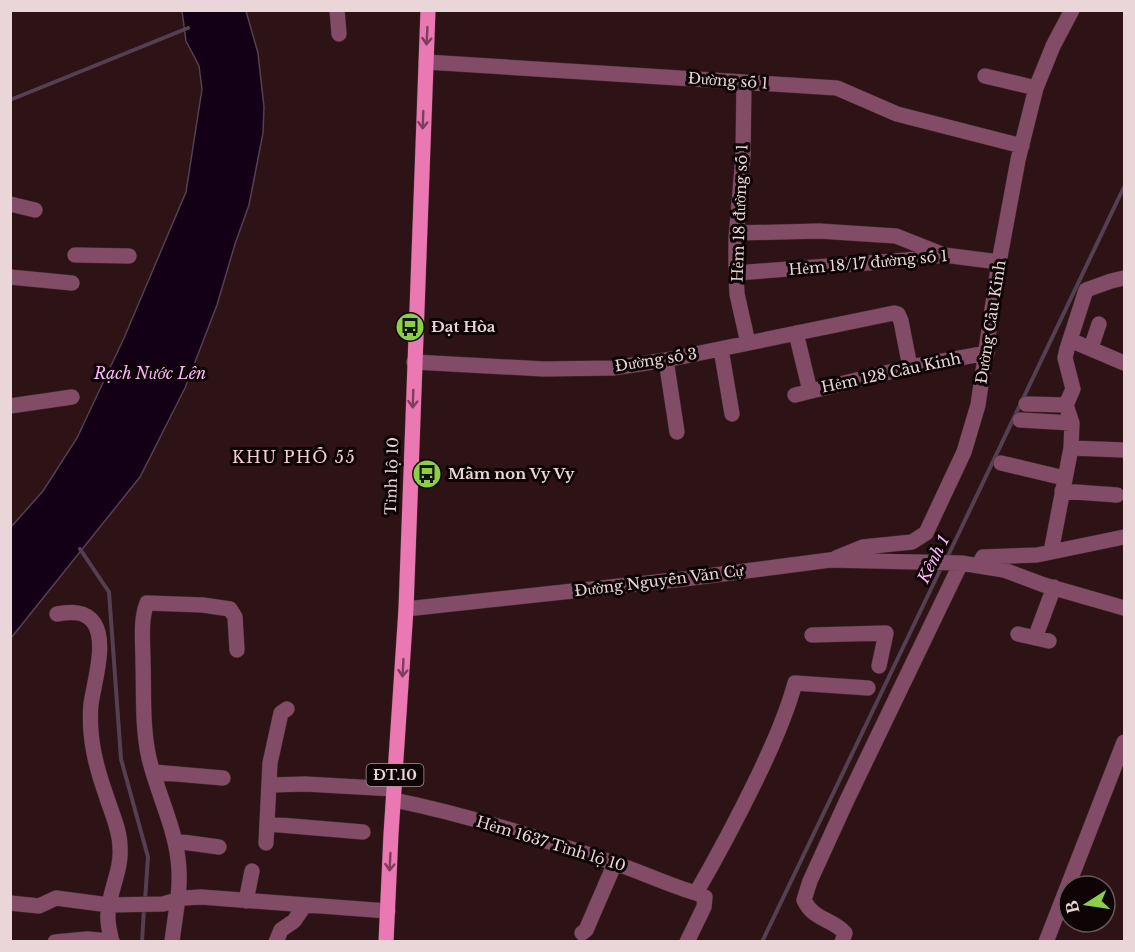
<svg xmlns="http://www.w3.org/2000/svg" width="1135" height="952" font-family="'Libre Baskerville',serif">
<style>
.water{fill:#140016;stroke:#544050;stroke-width:1.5}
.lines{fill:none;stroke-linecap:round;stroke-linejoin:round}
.stream{stroke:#544050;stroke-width:4}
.minor-casing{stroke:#472d31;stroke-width:16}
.major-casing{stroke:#472d31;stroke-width:16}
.minor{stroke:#824c66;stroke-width:15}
.major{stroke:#ea79b3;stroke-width:15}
.oneway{stroke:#7c3e5c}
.labels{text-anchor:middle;stroke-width:6;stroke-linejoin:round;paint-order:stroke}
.shield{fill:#0e0405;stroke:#a89799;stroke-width:1.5}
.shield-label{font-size:14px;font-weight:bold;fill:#ead6d8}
.street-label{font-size:15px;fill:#ead6d8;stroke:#0e0405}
.poi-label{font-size:15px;font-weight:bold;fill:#ead6d8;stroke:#0e0405;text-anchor:start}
.water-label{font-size:16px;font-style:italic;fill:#fbb6fc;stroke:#0e0405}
.neighbourhood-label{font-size:16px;letter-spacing:1.5px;fill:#f4cdd0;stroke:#0e0405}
</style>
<rect width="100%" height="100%" fill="#2d1216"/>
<path class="water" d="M182,11H246L258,53L264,107L263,133L249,205L235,244L217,305L185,388L140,477L11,638V527L43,491L77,438L124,338L186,192L202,89L199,66L186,41Z"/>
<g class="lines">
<path class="stream" d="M10,100L188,28
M80,549L109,592L121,759L148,857L145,900
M946,560L1124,187
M142,942L144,908
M762,942L942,566"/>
<g class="minor-casing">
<path id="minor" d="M337,10L339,34
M426,62L837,88L897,114L1022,146
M985,76L1036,88
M744,82L743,156L736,239V273L737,294L748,343
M10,204L35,210
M737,233L819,231L896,236L944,255
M75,255L129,256
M736,273L907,260L944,255L999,262
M10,277L72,283
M796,333L810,391
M1070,340L1124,363
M1091,348L1099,324
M721,349L732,414
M666,360L677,432
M414,362L544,369L613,368L666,360L894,313L898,314L901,321L910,367
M795,395L910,367L987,353
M1026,404L1066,405
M10,406L72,397
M1020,420L1072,423
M1071,448L1124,450
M1001,463L1064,478
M1062,491L1117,495
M1051,552L1071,448L1072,423L1066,405L1073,389L1065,358L1067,349L1086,290L1111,281L1124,278
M836,558L863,547L912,542L926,533L964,452L978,405L999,262L1018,160L1036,88L1053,46L1072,10
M978,566L983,557L1037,555L1124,537
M406,609L684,579L830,560L961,563L1004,570L1044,585L1124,608
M57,614C70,612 85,610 94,623C107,642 94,683 91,704C88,737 96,767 107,798C112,814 120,830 120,847C122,870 109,891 108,914C107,923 110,933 112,942
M1018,634L1049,641
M812,635L886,633L879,666
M1035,638L1054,587
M153,772L223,778
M271,785L305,784L394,789
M394,800C468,815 542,839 614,863C642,872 668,885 696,893L705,897L704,907L687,942
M268,824L363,832
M175,841L219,847
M266,843L270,763L281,713L287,709
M696,893C718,855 738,817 757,778C772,747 786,716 795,683L868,688
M246,901L252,871
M10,903L39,906L56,898L109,905L163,904L184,898L201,897L388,911
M582,933L586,930L615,863
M55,942L87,939L112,941
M172,942C175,914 182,887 178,859C174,825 157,792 149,758C142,727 144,694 143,662C143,644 140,620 147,603L203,605L230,609L235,617L237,650
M276,942L281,930L294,921L305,905
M842,942L845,933C832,918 814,921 804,900L810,881L847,800L961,563
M1046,942L1124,742"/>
</g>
<g class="major-casing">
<path id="major" d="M386,942L391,834L406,609L428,10"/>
</g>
<use href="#minor" class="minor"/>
<use href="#major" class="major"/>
</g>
<defs><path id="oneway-shaft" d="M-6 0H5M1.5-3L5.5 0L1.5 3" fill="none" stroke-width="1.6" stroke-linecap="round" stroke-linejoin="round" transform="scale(1.5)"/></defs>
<g class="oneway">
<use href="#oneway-shaft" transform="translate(427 36) rotate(93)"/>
<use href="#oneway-shaft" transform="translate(423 120) rotate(92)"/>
<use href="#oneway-shaft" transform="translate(413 399) rotate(92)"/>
<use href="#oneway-shaft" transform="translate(403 668) rotate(93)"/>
<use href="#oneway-shaft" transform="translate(390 862) rotate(93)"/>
</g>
<defs>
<g id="bus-disc" transform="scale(1.5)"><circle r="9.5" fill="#8cce45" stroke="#0e0405"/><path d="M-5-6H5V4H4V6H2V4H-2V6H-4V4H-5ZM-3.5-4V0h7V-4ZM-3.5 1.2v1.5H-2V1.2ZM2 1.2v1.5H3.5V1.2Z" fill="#111"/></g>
</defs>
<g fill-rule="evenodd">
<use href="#bus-disc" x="410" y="327"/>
<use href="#bus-disc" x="427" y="474"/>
</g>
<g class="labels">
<rect class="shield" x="366.5" y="764" width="57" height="22" rx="4.5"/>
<g class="shield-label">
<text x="395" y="780">ĐT.10</text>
</g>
<g class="street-label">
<text transform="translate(728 81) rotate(4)" y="5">Đường số 1</text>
<text transform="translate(740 213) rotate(-88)" y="5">Hẻm 18 đường số 1</text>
<text transform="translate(868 263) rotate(-5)" y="5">Hẻm 18/17 đường số 1</text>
<text transform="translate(991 322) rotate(-81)" y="5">Đường Cầu Kinh</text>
<text transform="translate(656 360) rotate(-9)" y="5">Đường số 3</text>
<text transform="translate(891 373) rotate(-12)" y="5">Hẻm 128 Cầu Kinh</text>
<text transform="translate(392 476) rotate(-88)" y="5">Tỉnh lộ 10</text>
<text transform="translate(659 581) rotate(-7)" y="5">Đường Nguyễn Văn Cự</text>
<text transform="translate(551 844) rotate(17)" y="5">Hẻm 1637 Tỉnh lộ 10</text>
</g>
<g class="poi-label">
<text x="431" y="332">Đạt Hòa</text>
<text x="448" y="479">Mầm non Vy Vy</text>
</g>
<g class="water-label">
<text x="150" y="379">Rạch Nước Lên</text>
<text transform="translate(933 559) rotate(-64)" y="6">Kênh 1</text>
</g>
<g class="neighbourhood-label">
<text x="294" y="463">KHU PHỐ 55</text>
</g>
</g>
<rect width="1135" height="952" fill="none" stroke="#ead6d8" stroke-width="24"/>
<g transform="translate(1087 904) rotate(258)"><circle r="28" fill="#0e0405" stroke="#665859" stroke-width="1.5"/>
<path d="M0-4.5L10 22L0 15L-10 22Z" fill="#8cce45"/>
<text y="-9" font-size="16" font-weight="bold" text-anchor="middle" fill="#ead6d8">B</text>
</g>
</svg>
